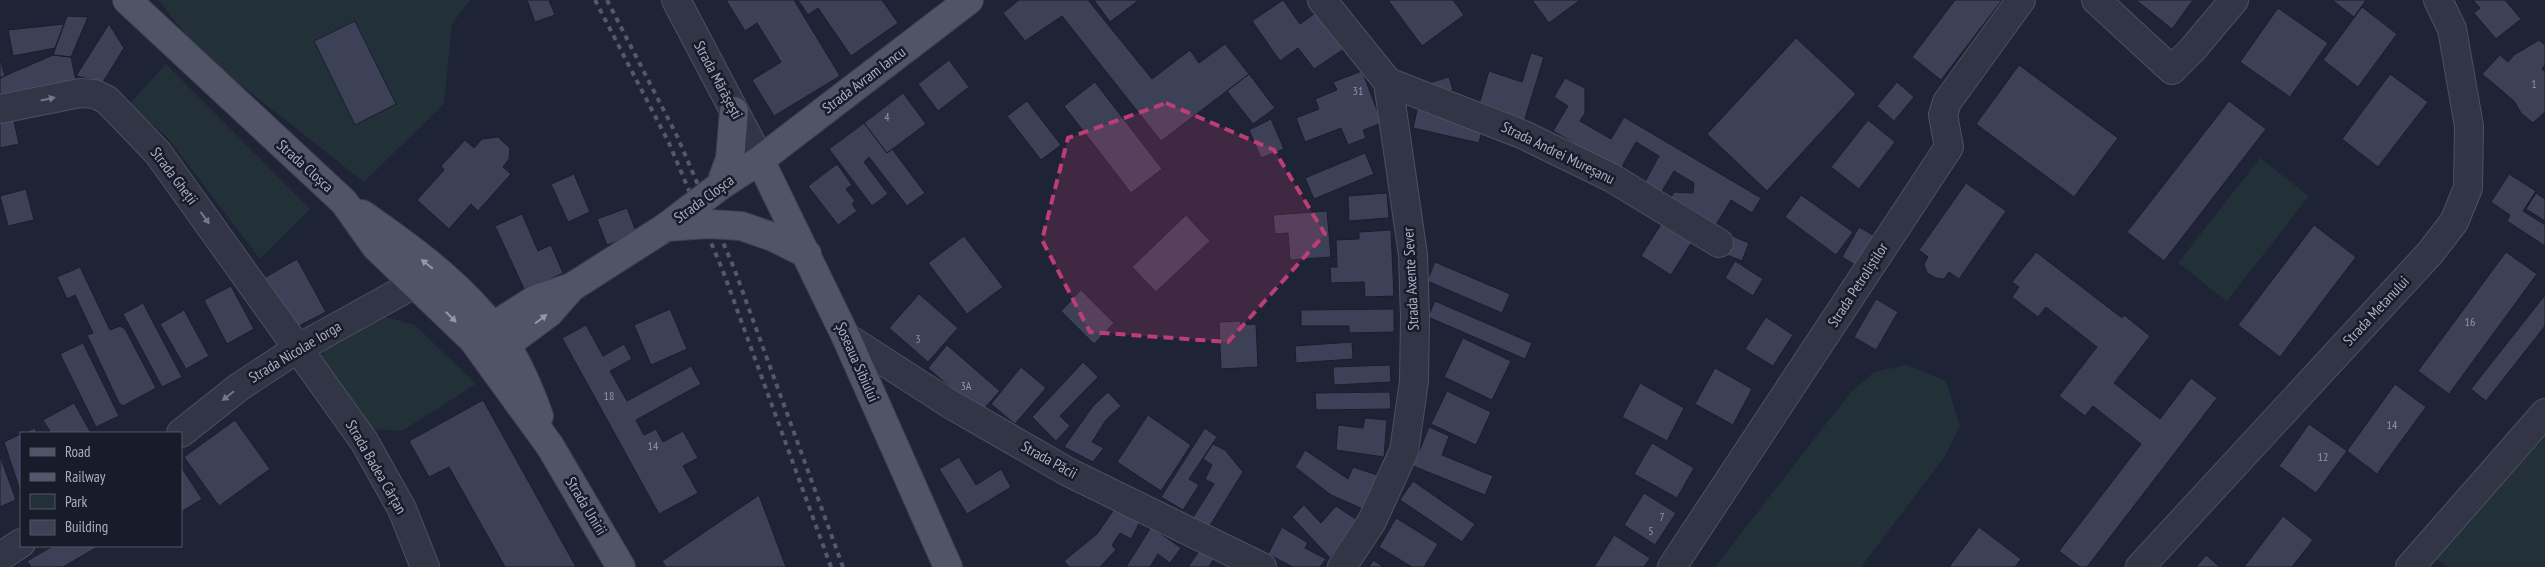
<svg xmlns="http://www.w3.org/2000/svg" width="2545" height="567" font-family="'PT Sans Narrow',sans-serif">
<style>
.green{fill:#223038}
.building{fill:#3d4158;stroke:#1a1d2d}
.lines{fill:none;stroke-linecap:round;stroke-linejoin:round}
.minor-casing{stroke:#4d5061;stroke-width:30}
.major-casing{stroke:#3c3f50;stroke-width:30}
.minor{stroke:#323546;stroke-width:28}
.major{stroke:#505466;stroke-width:28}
.rail{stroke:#54586d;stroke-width:4;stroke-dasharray:5 5;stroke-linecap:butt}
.major-bridge-casing{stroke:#3c3f50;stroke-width:30;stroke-linecap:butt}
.major-bridge{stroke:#505466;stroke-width:28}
.oneway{fill:#75788b}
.oneway2{fill:#9598ac}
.marked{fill:#bc3e75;fill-opacity:0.2;stroke:#bc3e75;stroke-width:4;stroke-dasharray:10 6;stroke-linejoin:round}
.labels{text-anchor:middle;stroke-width:5;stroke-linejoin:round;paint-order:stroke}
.number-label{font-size:12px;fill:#9094a8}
.street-label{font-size:15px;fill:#acafc3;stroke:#181b2a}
</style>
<rect width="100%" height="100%" fill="#1f2336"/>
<path class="green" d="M158,0H470L452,24L444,104L364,182L203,55Z
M166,64L310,209L260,259L167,137L129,104Z
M2260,158L2309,196L2227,301L2178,263Z
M385,317L415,325L476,384L402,431L361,428L305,353Z
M1907,365L1946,381L1960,426L1945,456L1861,567H1715L1850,393L1874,372Z
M2545,437V567H2449L2434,558Z"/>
<path class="building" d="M527,0H549L555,15L535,22Z
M726,0H794L840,76L774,116L752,80L781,62L757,23L745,31Z
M798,0H882L898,23L851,56L818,8L808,15Z
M1019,0H1088L1152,79L1190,50L1199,63L1225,44L1249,74L1161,141L1062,16L1025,41L1003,13Z
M1094,0H1139L1110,22Z
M1283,0L1300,24L1318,11L1344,49L1314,69L1298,48L1280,61L1252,21Z
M1388,0H1453L1464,15L1422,46Z
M1532,0H1580L1549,23Z
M1955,0H2002L1941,80L1912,57Z
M2136,0H2193L2172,29Z
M2332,0H2366L2354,17Z
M2473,0H2505L2521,19L2496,39L2474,13L2480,8Z
M2362,7L2397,34L2358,87L2323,60Z
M2278,8L2328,43L2290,97L2240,62Z
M67,16L88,17L71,57L53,55Z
M355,21L396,104L355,125L314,41Z
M64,24L55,48L13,56L8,30Z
M109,24L124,48L103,82L76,76Z
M1796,38L1856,94L1767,191L1707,134Z
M2539,40L2545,45V65L2542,69L2545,71V112L2533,123L2521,113L2514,101L2482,74L2500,55L2508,62L2514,55Z
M1531,53L1544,57L1523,125L1477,111L1489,71L1522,82Z
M53,55L71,57L77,85L0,103V78Z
M0,58L5,76L0,78Z
M949,60L969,87L938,111L918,84Z
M2019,65L2118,138L2074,197L1976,124Z
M1362,71L1382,123L1363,130L1366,138L1348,145L1341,128L1305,142L1296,118L1319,109L1315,99L1337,90L1333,82Z
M1249,74L1275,108L1253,124L1227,91Z
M2390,74L2428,102L2378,167L2342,139Z
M1449,77L1453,90L1432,96L1429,83Z
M1565,78L1585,88V113L1580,121L1611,139L1624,117L1761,198L1752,213L1731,200L1711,233L1666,206L1674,192L1693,193L1694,183L1674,171L1656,201L1640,191L1659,156L1636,142L1620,170L1553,131L1568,106L1554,97Z
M1095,82L1162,169L1131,193L1064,106Z
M1897,82L1914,97L1894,121L1877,106Z
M903,93L926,124L887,153L864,123Z
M1027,101L1061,145L1041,160L1007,116Z
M2229,101L2266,129L2164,261L2127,232Z
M1418,106L1484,122L1479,143L1413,128Z
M12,112L19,144L0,148V114Z
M1271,119L1284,149L1261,158L1249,130Z
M1868,120L1895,142L1859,189L1831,167Z
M864,123L887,153L892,149L925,193L907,206L869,157L864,162L888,194L872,206L829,149Z
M498,137L510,148L509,159L503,167L511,174L478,211L471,204L449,229L417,200L444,170L441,166L465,140L474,148L482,139Z
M1365,153L1374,174L1314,199L1305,178Z
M837,164L852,185L846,189L855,201L852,204L857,211L838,225L808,186Z
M574,174L590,212L568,222L551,184Z
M2509,174L2536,191L2523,211L2545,225V246L2507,221L2510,215L2491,202Z
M1966,183L2006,211L1959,279L1949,272L1944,279L1936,278L1927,273L1924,264L1928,257L1919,250Z
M26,189L34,220L8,226L0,196Z
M1387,193L1389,218L1349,221L1348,196Z
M2536,193L2545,199V221L2526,209Z
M1801,195L1853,232L1836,255L1785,217Z
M627,208L637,234L607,245L597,219Z
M1327,211L1331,257L1290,260L1288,233L1275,234L1273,215Z
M522,214L538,251L551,245L563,273L525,291L495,226Z
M1186,215L1210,241L1156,292L1132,267Z
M1663,221L1693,240L1671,275L1641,256Z
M2314,225L2356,257L2280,357L2238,325Z
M1859,227L1883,241L1865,271L1842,257Z
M1391,230L1394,296L1365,297L1364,282L1331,283L1330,267H1337L1336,240L1359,239V232Z
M1730,235L1749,243L1742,261L1722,253Z
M964,236L1003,287L967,314L928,263Z
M2036,252L2122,318L2124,315L2150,336L2114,383L2160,419L2191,378L2217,398L2087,567H2080L2059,551L2141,444L2093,406L2085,416L2059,396L2097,347L2046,307L2038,317L2012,297L2019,287L2012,282Z
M2506,252L2537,274L2449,394L2418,371Z
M297,259L326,312L289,331L259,281Z
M1735,261L1763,279L1753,296L1725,278Z
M1435,262L1510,294L1502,313L1427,281Z
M80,267L110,330L120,326L125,329L156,388L123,406L119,403L87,335L93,333L75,295L67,299L57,277Z
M231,286L254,329L227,344L204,300Z
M1081,290L1114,323L1094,344L1061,311Z
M919,294L958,328L928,362L889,328Z
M2545,295V326L2486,401L2471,389Z
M1876,299L1898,312L1876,350L1854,337Z
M1435,301L1532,343L1525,359L1428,317Z
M143,303L182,377L162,387L123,314Z
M670,309L687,349L651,365L634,325Z
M1394,309V332L1349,333V326H1301V310Z
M184,310L209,356L186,369L160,324Z
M1766,317L1793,335L1773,366L1745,349Z
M1241,321V325L1256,324L1258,367L1221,369L1219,322Z
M586,325L603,356L624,344L632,359L610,371L627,401L691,366L701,384L636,420L644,435L656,429L663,442L683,431L698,458L683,466L698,493L659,514L562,338Z
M1463,338L1511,361L1492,400L1444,377Z
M1352,342L1353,359L1296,363L1295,346Z
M83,343L119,416L96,427L60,354Z
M947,345L1000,391L980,413L928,368Z
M1083,362L1098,377L1060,416L1070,426L1056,441L1032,417Z
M1390,365L1391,382L1334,385L1333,367Z
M1021,367L1046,388L1015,424L991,404Z
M1715,368L1752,389L1733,425L1695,404Z
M1640,383L1684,408L1667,441L1622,417Z
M2395,384L2426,407L2377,474L2347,451Z
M1447,391L1491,412L1476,445L1431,424Z
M1108,392L1121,406L1106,420L1092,442L1104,448L1093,462L1064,447L1093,406Z
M1390,392L1391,409L1316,410L1315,393Z
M483,400L576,567H505L449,467L429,477L409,441Z
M74,403L91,433H51L43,420Z
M1148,415L1191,445L1161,491L1117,462Z
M1365,418L1387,420L1384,457L1336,450L1338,425L1363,428Z
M235,420L270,469L219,506L184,457Z
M2309,424L2347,451L2316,493L2279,466Z
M1429,427L1449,436L1442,455L1493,476L1485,495L1413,466Z
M35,428L37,433H23Z
M1205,428L1217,437L1189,479L1199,485L1183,510L1161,497Z
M21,434V493L4,442Z
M1652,443L1694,468L1677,498L1634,474Z
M1213,444L1225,450L1243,472L1209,527L1192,519L1214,484L1205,479L1212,465L1203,459Z
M1305,450L1348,479L1353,467L1377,475L1365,510L1331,495L1295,467Z
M0,456L16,500L0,507Z
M959,457L976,485L1001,469L1011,487L967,514L939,469Z
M181,467L202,499L181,512Z
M1413,481L1475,524L1462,542L1400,500Z
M1644,493L1676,513L1655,545L1624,525Z
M759,495L786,567H666L662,561Z
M1117,505L1141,520L1131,539L1120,533L1112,545L1116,550L1100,567H1069L1064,561L1097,534Z
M1304,505L1321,523L1336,506L1357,520L1330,558L1292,517Z
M2283,516L2313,540L2292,567H2244Z
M1396,518L1438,544L1424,567H1412L1379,547Z
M1151,527L1181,548L1170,563L1158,554L1150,567H1126Z
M1282,527L1308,543L1305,548L1326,559L1320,567H1293L1268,554Z
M1979,527L2021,559L2015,567H1949Z
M1614,535L1650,558L1644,567H1594Z
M53,546H99L63,567H31L27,561Z
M1202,547L1216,555L1209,567H1188Z
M2206,555L2220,567H2196Z
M1373,560L1384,567H1369Z"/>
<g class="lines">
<g class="minor-casing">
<path id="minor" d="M676,0L760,160
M1322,0L1388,82L1413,255L1415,318L1414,381L1404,451L1372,521L1342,567
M2096,0L2172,70L2192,50L2234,0
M1388,82L1524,135L1612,178L1719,243
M0,109L80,93L95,94L107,100L158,153L364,441L402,509L425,567
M846,337L950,404L1068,472L1262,567
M181,433L239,387L297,349L416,283
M0,557L21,543
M1672,567L1949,147L1943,115L1947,102L2021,0
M2140,567L2430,253L2454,222L2468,188L2469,126L2452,29L2438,0
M2410,567L2545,413"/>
</g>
<g class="major-casing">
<path id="major" d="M127,0L344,202L376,247L473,340L550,446L621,567
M760,160L846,337L948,567
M720,186L760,160L969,0
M720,186L730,159L734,111
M362,214C414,250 470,291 505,344C520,366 530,391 539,416
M741,226L773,237L807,254
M478,336L536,299L572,287L666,227
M491,356L549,313L570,289"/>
</g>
<use href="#minor" class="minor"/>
<use href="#major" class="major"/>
<path class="rail" d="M595,0L669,143L723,271L831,567
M607,0L677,136L734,268L843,567"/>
<g class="major-bridge-casing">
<path id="major-bridge" d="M666,227L709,224L741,226
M666,227L720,186"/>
</g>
<use href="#major-bridge" class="major-bridge"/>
</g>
<defs><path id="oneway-solid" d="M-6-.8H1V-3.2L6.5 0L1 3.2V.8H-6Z" transform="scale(1.25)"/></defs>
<g class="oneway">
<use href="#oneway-solid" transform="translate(48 99) rotate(-12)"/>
<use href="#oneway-solid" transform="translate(205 218) rotate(54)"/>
<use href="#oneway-solid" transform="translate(228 396) rotate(141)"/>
</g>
<g class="oneway2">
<use href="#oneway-solid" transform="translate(427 264) rotate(-141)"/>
<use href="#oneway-solid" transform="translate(451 317) rotate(45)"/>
<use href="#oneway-solid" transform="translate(541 319) rotate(-37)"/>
</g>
<path class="marked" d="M1166,103L1274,150L1325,234L1228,342L1090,332L1042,240L1068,138Z"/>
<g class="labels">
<g class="number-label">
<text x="2534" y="88">1</text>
<text x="1358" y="95">31</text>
<text x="887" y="121">4</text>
<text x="2470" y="326">16</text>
<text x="918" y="343">3</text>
<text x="966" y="390">3A</text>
<text x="609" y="400">18</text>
<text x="2392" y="429">14</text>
<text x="653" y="450">14</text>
<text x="2323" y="461">12</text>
<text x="1662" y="521">7</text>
<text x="1651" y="535">5</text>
</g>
<g class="street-label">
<text transform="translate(718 80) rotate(62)" y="5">Strada Mărășești</text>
<text transform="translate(864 80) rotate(-37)" y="5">Strada Avram Iancu</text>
<text transform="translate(1558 153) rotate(26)" y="5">Strada Andrei Mureșanu</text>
<text transform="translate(305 166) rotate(42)" y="5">Strada Cloșca</text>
<text transform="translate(174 176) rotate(53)" y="5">Strada Gheții</text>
<text transform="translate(704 199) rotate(-36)" y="5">Strada Cloșca</text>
<text transform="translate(1411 279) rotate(-93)" y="5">Strada Axente Sever</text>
<text transform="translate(1858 285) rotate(-57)" y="5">Strada Petroliștilor</text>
<text transform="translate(2376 311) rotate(-47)" y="5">Strada Metanului</text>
<text transform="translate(295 352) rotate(-31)" y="5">Strada Nicolae Iorga</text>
<text transform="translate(857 362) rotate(66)" y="5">Șoseaua Sibiului</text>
<text transform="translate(1049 460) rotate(29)" y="5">Strada Păcii</text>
<text transform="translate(376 467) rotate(60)" y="5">Strada Badea Cârțan</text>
<text transform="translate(586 506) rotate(59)" y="5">Strada Unirii</text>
</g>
</g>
<rect x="20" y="432" width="162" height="115" fill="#181b2a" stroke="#535667"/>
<rect x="30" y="448" width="25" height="8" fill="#505466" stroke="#535667"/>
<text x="65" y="457" font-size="15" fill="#acafc3">Road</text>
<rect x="30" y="473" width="25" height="8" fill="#54586d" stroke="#535667"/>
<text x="65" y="482" font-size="15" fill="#acafc3">Railway</text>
<rect x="30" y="494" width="25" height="15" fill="#223038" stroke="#535667"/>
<text x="65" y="507" font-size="15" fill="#acafc3">Park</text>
<rect x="30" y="520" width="25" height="15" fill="#3d4158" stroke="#535667"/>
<text x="65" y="532" font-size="15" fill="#acafc3">Building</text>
</svg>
